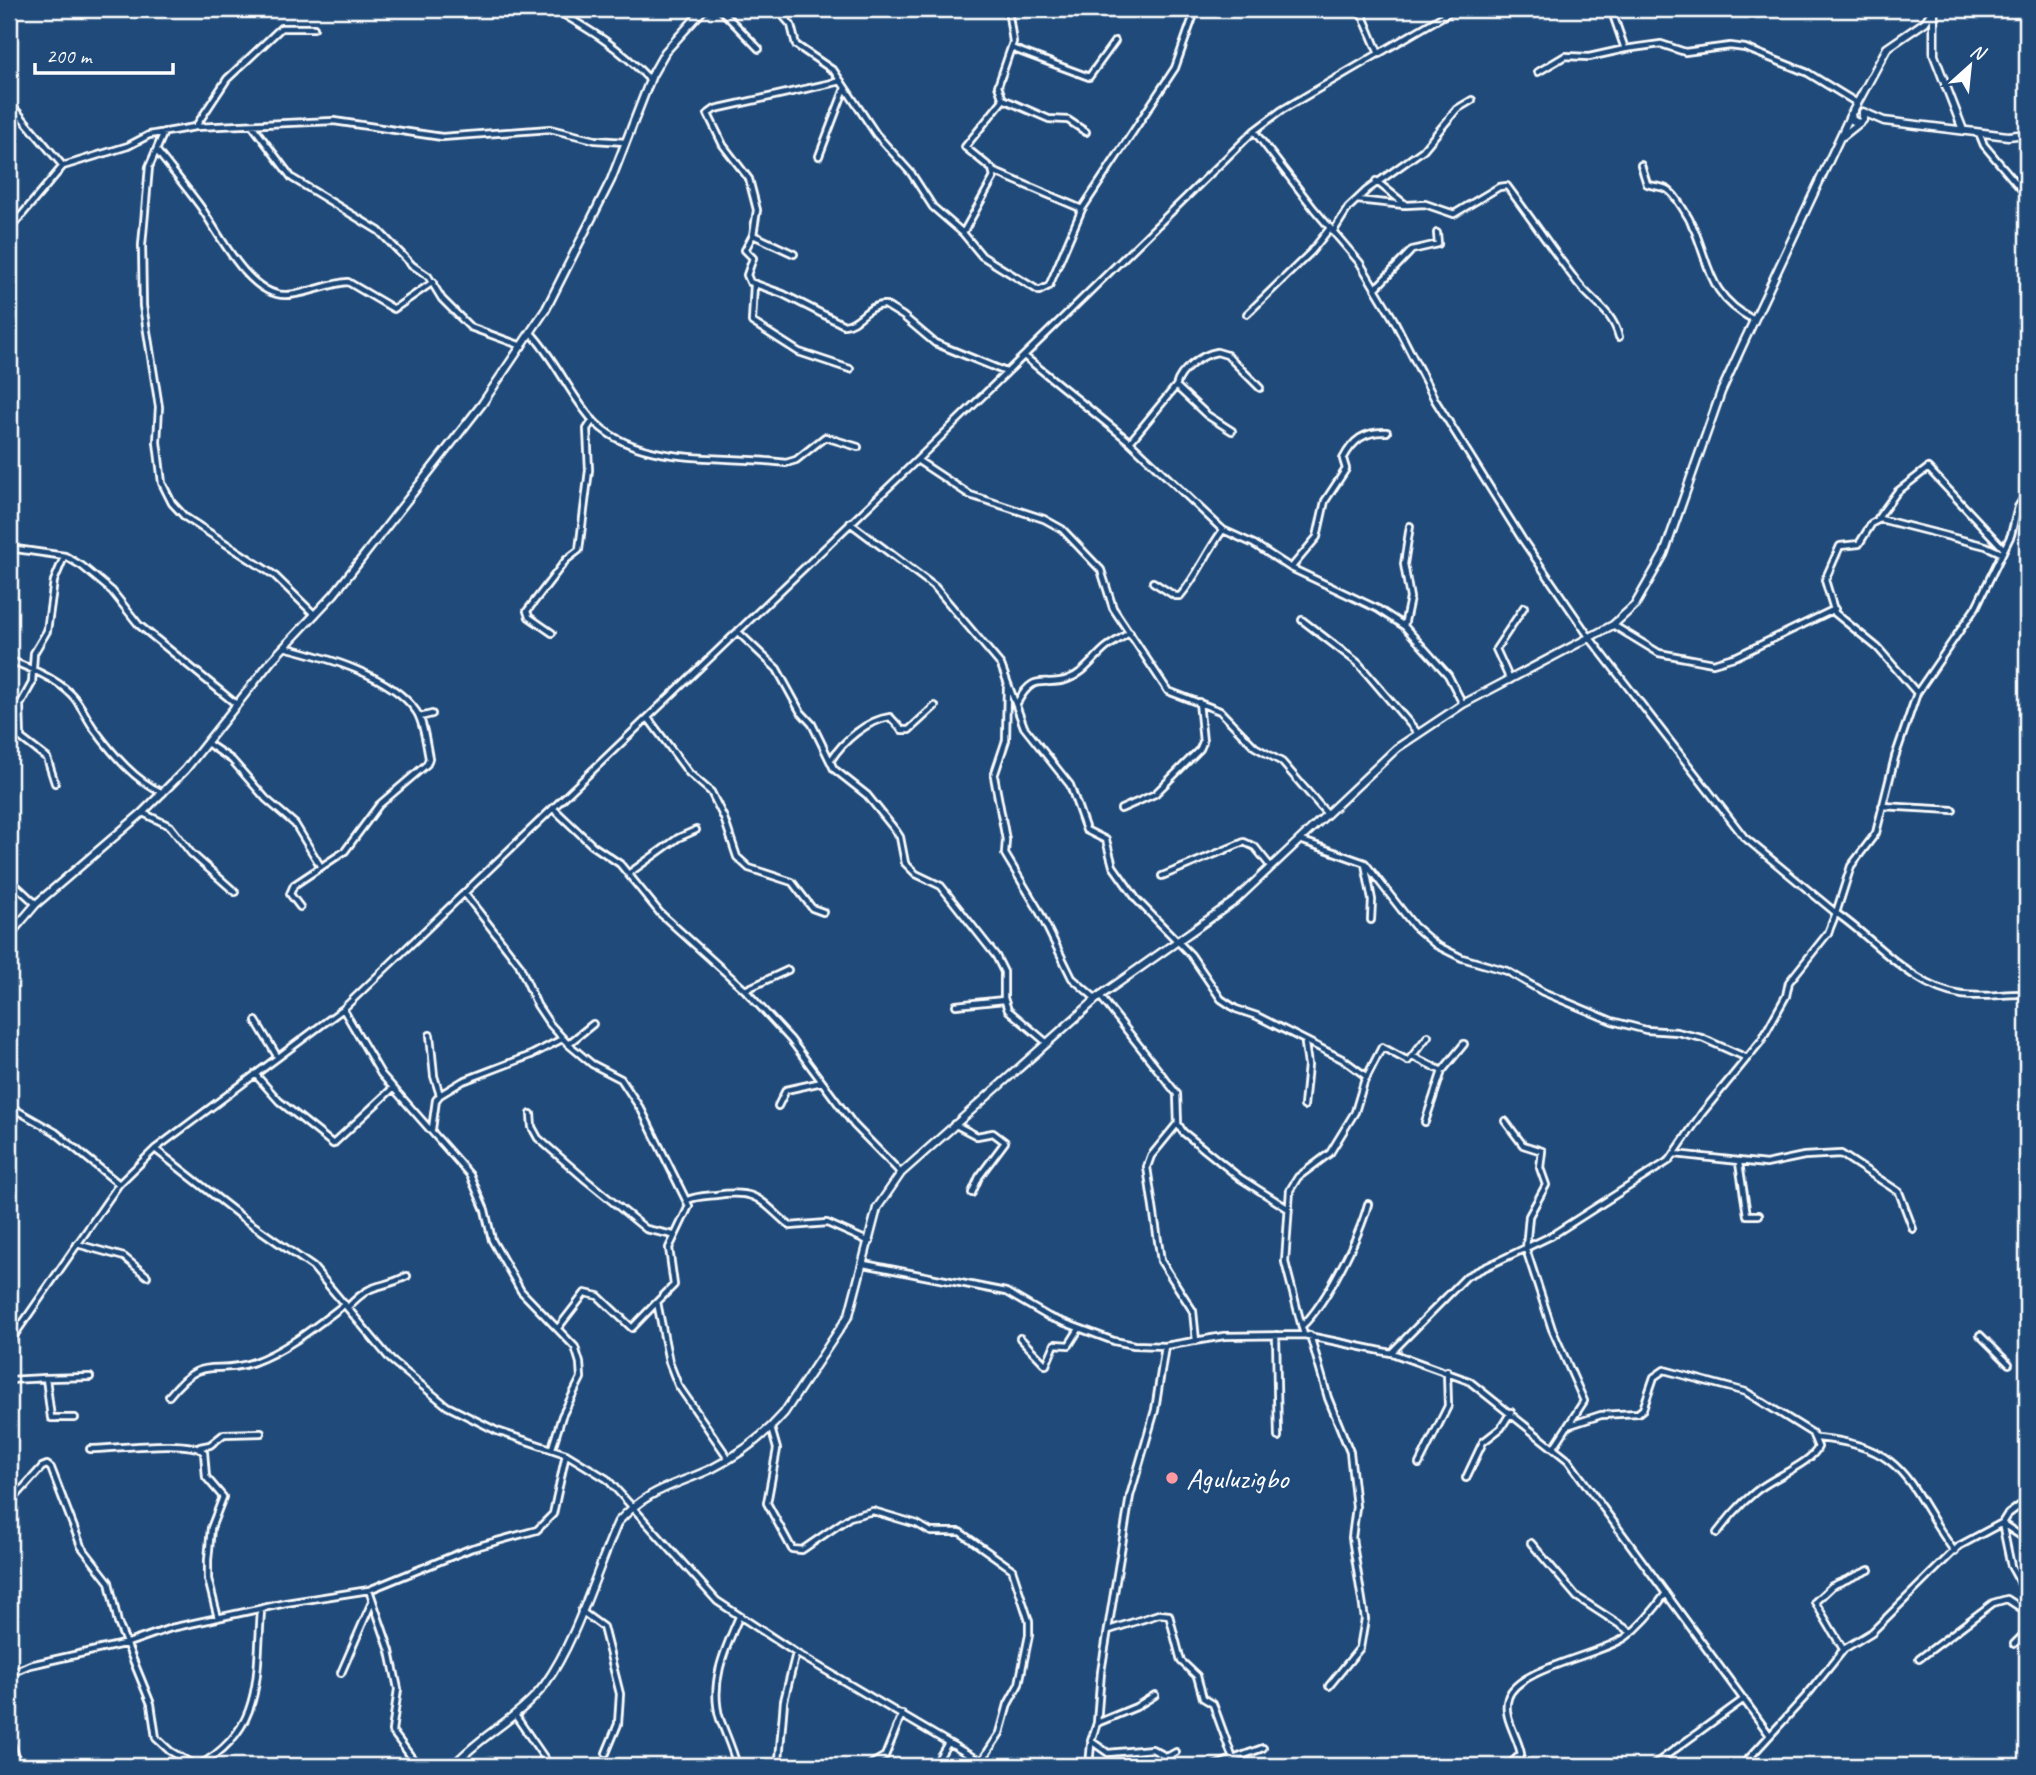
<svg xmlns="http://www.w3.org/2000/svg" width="2036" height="1775" font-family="Caveat,sans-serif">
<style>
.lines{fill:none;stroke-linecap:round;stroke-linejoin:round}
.street-casing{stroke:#fff;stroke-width:10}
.secondary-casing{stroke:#fff;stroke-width:11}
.street{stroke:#1f4a7a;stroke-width:4.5}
.secondary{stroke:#1f4a7a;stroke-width:6}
.poi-dot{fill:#ff9aa2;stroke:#1f4a7a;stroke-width:2.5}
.labels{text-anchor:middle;stroke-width:5;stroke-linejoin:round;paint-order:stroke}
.poi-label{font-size:30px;fill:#fff;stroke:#1f4a7a;text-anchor:start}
</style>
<rect width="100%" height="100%" fill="#1f4a7a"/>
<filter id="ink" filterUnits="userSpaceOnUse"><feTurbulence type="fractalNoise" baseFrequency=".0143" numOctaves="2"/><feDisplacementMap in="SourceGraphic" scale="14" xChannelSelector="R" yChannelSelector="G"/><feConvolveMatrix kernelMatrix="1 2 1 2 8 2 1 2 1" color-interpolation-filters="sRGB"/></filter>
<g filter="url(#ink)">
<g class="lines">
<g class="street-casing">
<path id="street" d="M554,9C592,31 619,47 650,80
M720,9L759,49
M777,9L791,25L796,45L834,71L876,134L911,173L933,207L963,233L982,256L1039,291L1049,286L1082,209L1175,68L1196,9
M1360,9L1379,54
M1611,9L1625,49L1661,44L1685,52L1730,46L1745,48L1808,73L1857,103
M1011,48L1089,77L1115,41
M1538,72L1565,56L1589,57L1625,49
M1003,99L1049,119L1068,120L1086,132
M9,102L63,166
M252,125L292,178L379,231L412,265L428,276L442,299L470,327L522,346
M196,126L227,79L281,28H314
M164,132L149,167L142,245L143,306L159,407L157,442L162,483L172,503L185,517L274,575L315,615
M1979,133L1984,145L2027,196
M157,151C171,169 186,187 200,206C218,231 248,296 286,295C304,295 330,283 348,282L394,309L433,282
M819,156L845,88
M1641,165L1647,184C1654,187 1662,186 1668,190C1674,194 1678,201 1682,207C1712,251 1699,292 1754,320
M995,172L1082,209
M1376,181L1406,205L1425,204L1454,214L1499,187L1507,186C1531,218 1553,251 1577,282C1592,302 1612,310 1619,337
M1357,200L1404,205
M9,230L63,166L128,146L149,135L195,127L334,121L442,137L550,129L595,140L625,142
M1333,232L1348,208L1367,190L1423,150L1457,109L1472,100
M963,233L994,177L992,169L965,147L1003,100L998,86L1013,42L1008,9
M753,235L745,250L753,258L747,275L750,282L783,294L844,325C860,324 867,304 885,305L903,316L935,343L1006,372
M794,254L753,235L757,210L749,179L723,145L708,114L715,109L841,81
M754,284L752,322L799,352L850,369
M1376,288L1412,250L1438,244L1437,233
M1247,314L1311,252L1330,228
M531,333C555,359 568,391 590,417C634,469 726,454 786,463L796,460L825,437L858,447
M1024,356L1130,442L1223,530L1254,544L1291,568L1378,609L1404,626L1448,675L1463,704
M1176,386C1180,370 1201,355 1217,352L1227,355L1260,388
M1130,442L1176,386L1207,415L1232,431
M917,460L970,495L1044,519L1062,529L1101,570L1113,608L1168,691L1220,711L1255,747L1282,762L1327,814
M2027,493L2018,507L2011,535L1976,607L1917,693L1895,757L1876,833L1851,866L1836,913C1876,940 1912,988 1962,995C1984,998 2006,993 2027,994
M1878,518L1897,492L1928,468L2003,548
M850,523L935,587L1001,665L1024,727L1070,785L1086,830L1106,840L1113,866L1137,900L1191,955L1221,999L1236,1009L1257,1016L1344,1060L1367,1077
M9,548L65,556L82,566L112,591L139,625L236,704
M1291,568L1317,537L1325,501L1346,469L1343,459C1353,440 1364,431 1387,432
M1153,582L1175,596H1180C1198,575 1207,551 1223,530
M1302,620L1358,663L1417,732
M1613,625L1659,653L1713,663L1737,656L1835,609
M1404,626L1410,598L1404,564L1410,526
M738,632L777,669L800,711L812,724L834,769L867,795L896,831L900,837L905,863L916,874L941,886L996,956L1004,972V998L1008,1010L1046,1042
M552,633L529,617L527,611L566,560L579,550L589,470L587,429L593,420
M284,647C324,657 391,675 416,711C424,722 426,744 429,758L427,764L379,805L345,851L294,885L290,894L300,907
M9,660C30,668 55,678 71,694C82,705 86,718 95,730C113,754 135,781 163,793
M1510,680L1496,649L1524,607
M1007,686L1006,740L994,776L1006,840L1005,854L1038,909L1072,978L1096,999
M1917,693L1878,648L1835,613L1825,580L1840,546L1859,544L1872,523L1880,519L1986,546L2001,553
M1017,703C1035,670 1043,688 1068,679C1085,673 1093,658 1107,647C1114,642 1122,638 1130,632
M420,717L432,714
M648,718L689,773L711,792L724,818L737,857L749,868L792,882L812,908L823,912
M207,743L232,760L266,799L295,824L321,867
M831,760C843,741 867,720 890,717L902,730H909L935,706
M55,783L47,758L21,738L20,705L32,683L34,653L47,631L54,581L64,557
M1882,806L1953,810
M553,808L592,845L620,864L660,913L745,990L791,1040L854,1125L901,1173
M1121,809L1155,794L1200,749L1203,742L1199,702
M143,813L170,826L191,853L235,892
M1300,840L1365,863L1414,926L1436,945L1462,958L1507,971L1543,992L1612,1021L1646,1030L1677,1032L1702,1038L1747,1058
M1365,864L1372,900L1371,920
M628,874L678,838L696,830
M1162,876L1244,842L1255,847L1271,867
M9,879L36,904
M465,894L519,964L537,1005L549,1023L568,1044L592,1064L621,1079L642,1111L689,1206L669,1248L674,1285L657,1302L669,1362L678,1385L729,1459
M745,990L788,970
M1100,996L1177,1094L1178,1124L1183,1132L1240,1178L1287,1208
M956,1005L1004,1000
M343,1009L381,1074L470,1175L485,1210L492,1240L521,1291L575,1347L580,1363L581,1378L562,1416L552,1448
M256,1021L277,1056
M430,1035L434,1076L440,1095
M568,1044L593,1024
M1412,1056L1442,1071
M255,1074L279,1101L333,1144L393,1088
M9,1106L55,1132L119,1184
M778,1106L786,1090L822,1082
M1304,1106L1308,1065L1305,1044
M531,1114L532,1127L538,1138L586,1180L646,1229L673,1235
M1505,1121L1523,1145L1542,1151L1540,1168L1546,1185L1529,1216L1526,1249L1552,1329L1584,1401L1554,1447
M1425,1122L1442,1071L1464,1044
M954,1124L977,1136L993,1133L1005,1142L979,1177L972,1193
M1177,1124L1151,1156L1147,1167L1161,1261L1193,1311L1196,1341
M432,1129L436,1100L440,1095L463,1081L531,1055L562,1039
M155,1149L243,1218L313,1267L391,1360L447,1406L497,1431L566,1454L607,1479L717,1601L796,1653L988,1766
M1675,1154L1766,1164L1804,1156L1841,1154L1899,1192L1913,1229
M1739,1163L1747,1215H1759
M688,1200C696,1196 706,1196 716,1195C759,1189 760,1201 790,1226L827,1223L870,1242
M77,1244L124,1257L147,1276
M864,1264L1006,1292L1049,1317L1114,1341L1134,1345L1165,1346L1224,1336L1304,1335L1391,1353L1467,1276L1551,1236L1670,1160L1702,1113L1761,1041L1786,996L1789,982L1828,933L1836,913L1744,837L1590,638L1522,539L1435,400L1394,320L1360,263L1314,209L1254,131
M348,1307C375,1279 378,1291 407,1276
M1302,1326C1326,1304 1360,1235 1368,1204
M558,1328L585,1293L598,1296L632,1328L656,1303
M1276,1335L1278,1437
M1304,1335L1285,1262L1290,1190L1298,1177L1330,1153L1355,1112L1364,1082L1382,1047L1408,1061L1428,1036
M1310,1335L1328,1398L1350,1452L1356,1507L1352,1538L1365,1619L1360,1648L1329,1686
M1980,1335L2009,1364
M1020,1338L1046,1365L1055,1344L1069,1345L1079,1329
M9,1343L119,1184L155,1149L343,1009L917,460L1254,131L1282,110L1455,9
M1165,1346L1155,1410L1130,1496L1101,1672L1097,1723L1091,1741L1108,1753L1152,1749L1167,1757L1176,1752
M1392,1353L1469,1381L1568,1460L1769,1734
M46,1378L90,1377
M9,1380L46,1378L51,1418H75
M169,1396C204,1352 213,1377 254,1362C287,1350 317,1325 345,1304
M1570,1425L1601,1415L1638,1413L1643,1409L1654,1377L1664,1370L1746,1392L1812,1433L1818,1447C1812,1463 1771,1478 1754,1493C1739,1505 1728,1519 1717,1533
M771,1428L777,1449L767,1503L792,1549L802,1550L850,1517L873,1511L917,1524L931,1532H960L1012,1569L1029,1621V1635L1019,1684L1008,1704L1000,1733L981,1762
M1817,1438C1910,1446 1907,1487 1955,1552
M200,1447L210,1445L224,1434L261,1433
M90,1449C113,1449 190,1438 204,1452L206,1477L223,1497L211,1528L208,1560V1579L218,1618
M1419,1464L1448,1406L1447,1371
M1466,1478L1483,1442L1501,1428L1511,1412
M9,1504L42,1467L47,1465L51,1468L81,1546L109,1582L118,1623L151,1704L156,1738L170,1751L196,1766
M2002,1523L2011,1566L2027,1595
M2003,1524L2027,1540
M1531,1543L1577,1597L1631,1632
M369,1590L390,1651L398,1689L392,1731L418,1766
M581,1611L603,1627L620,1694L618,1724L606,1753
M1109,1630L1159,1614L1169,1615L1181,1661L1197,1676L1203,1698L1213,1704L1233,1759
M2014,1644L2027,1631
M1843,1649L1815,1602L1832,1586L1869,1570
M1919,1659L1993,1603L2007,1599L2027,1612
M341,1673L372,1602
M9,1674L30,1665L128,1643L171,1628L286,1603L369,1590L472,1548L537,1530L553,1514L566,1454
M515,1715L550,1766
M1097,1723L1136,1707L1155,1695
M9,1737L19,1766
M779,1760L784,1701L796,1653
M198,1766C264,1729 256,1677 261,1611
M737,1766C733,1750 726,1735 720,1719C709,1683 725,1649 739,1617
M868,1766L885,1756L902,1714
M934,1766L948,1743
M1089,1766L1091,1744
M1214,1766L1263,1748
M1508,1766L1521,1754C1518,1736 1502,1717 1508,1698C1517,1668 1601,1655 1626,1637C1641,1626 1655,1609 1666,1593
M1652,1766L1744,1699
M1742,1766L1807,1695L1844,1649L1872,1632L1959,1546L2002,1523L2007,1515L2027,1500"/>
</g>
<g class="secondary-casing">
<path id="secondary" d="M1934,11V55L1963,130
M1853,111L1887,48L1925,22L1934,9
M1863,112L1884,121L2008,136L2027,134
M1851,114L1852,120L1858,123
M1843,136L1863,120V112
M9,941L13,931L36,904L142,813L185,770L272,660L334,594L482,404L546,309L611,180L652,75L665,52L704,9
M453,1766C480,1735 520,1718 545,1684C576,1641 596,1572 618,1522C649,1488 672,1487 711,1469C739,1455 764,1436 784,1413L849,1315L877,1208L901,1173L1101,995L1236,900L1397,748L1463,704L1613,625L1635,605L1664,554L1721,392L1742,346L1850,116"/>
</g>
<use href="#street" class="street"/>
<use href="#secondary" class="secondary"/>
</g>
</g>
<circle class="poi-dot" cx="1172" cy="1478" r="7"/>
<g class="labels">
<g class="poi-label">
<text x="1186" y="1488">Aguluzigbo</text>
</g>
</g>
<rect width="2036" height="1775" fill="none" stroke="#1f4a7a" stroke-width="35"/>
<rect x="18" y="18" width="2001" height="1740" fill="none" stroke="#fff" stroke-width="2.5" filter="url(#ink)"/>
<g transform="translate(1970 66) rotate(27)" stroke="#1f4a7a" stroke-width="5" paint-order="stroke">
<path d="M0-5L12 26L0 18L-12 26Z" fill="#ffffff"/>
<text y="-10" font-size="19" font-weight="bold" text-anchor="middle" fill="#ffffff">N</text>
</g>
<path d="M35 63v10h138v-10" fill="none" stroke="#ffffff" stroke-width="3.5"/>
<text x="46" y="63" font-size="21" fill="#ffffff" stroke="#1f4a7a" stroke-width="5" paint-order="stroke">200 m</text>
</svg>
